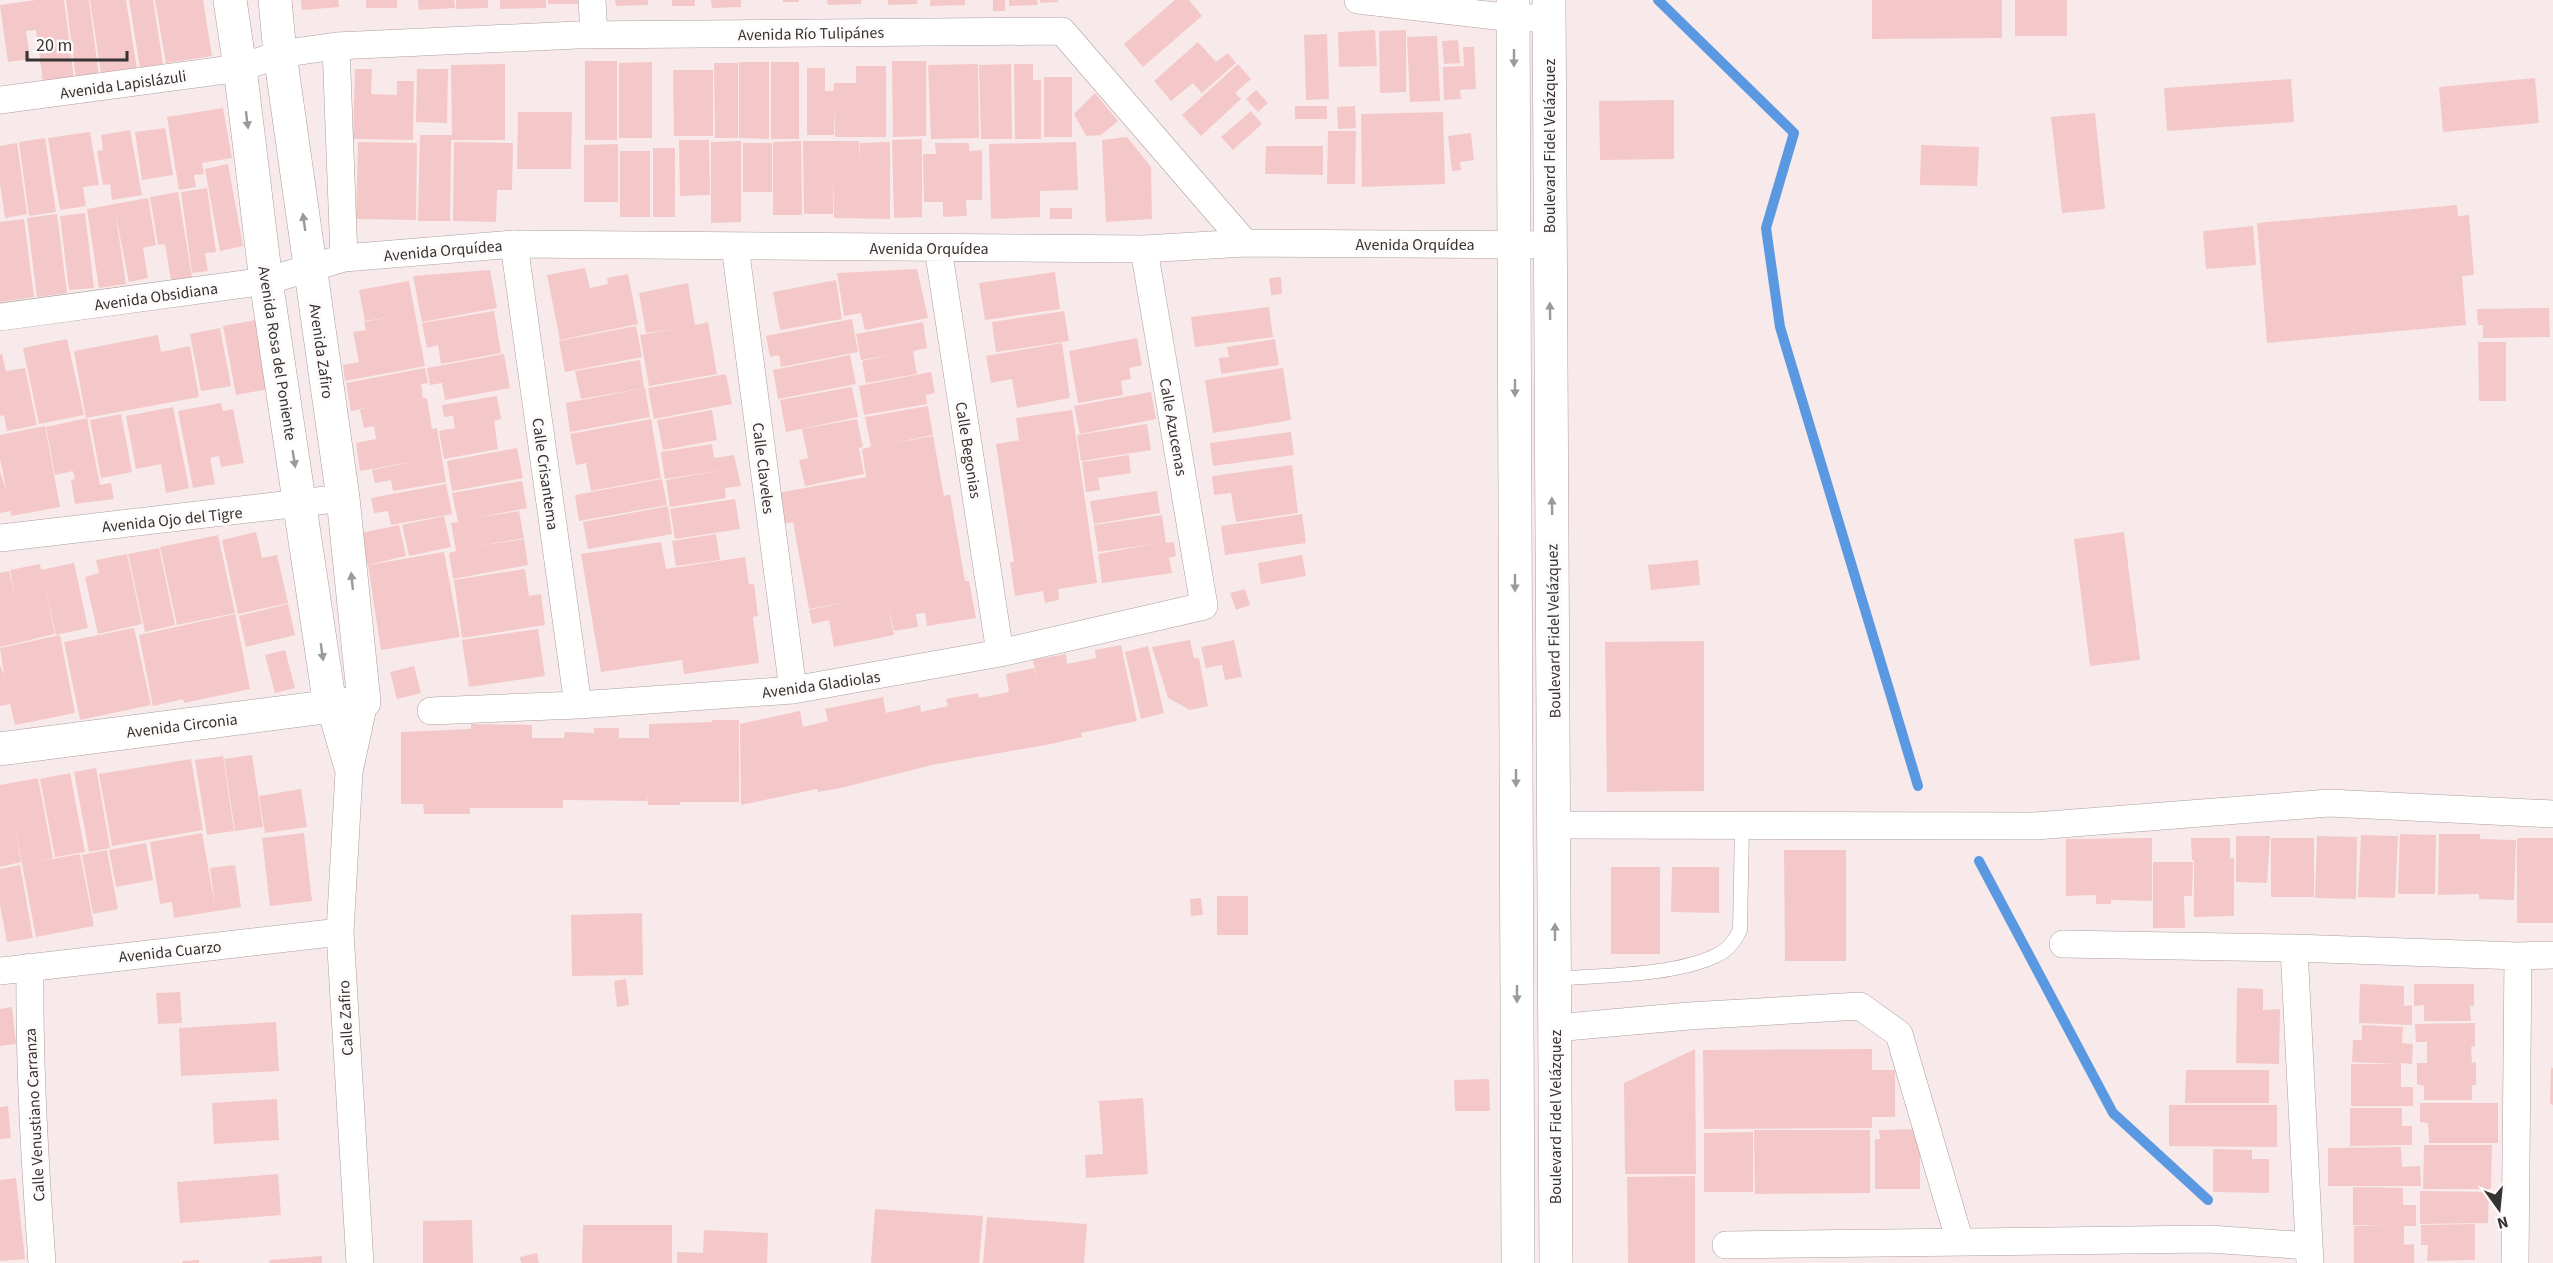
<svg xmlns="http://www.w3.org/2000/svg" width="2553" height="1263" font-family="'Source Sans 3',sans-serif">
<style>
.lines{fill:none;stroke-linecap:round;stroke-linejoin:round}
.stream{stroke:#5a99e2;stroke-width:10}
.building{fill:#f4c8c8}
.service-casing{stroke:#ab9e9e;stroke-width:15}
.minor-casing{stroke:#ab9e9e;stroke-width:28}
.tertiary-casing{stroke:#ab9e9e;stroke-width:34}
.secondary-casing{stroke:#ab9e9e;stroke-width:34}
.service{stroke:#fff;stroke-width:14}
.minor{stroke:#fff;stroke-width:27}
.tertiary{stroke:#fff;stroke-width:33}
.secondary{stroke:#fff;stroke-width:33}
.oneway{fill:#9c9999}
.labels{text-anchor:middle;stroke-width:6;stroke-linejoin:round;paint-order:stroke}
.street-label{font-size:16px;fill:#383333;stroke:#fdfafa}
</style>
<rect width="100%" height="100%" fill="#f8eaea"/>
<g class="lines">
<path class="stream" d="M1658,0L1794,133L1766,228L1780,327L1918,786
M1979,861L2113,1113L2208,1200"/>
</g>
<path class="building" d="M36,0H64L74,78L43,82L36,30L26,31L30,59L8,62L0,5Z
M66,0H89L99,76L76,79Z
M90,0H126L137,69L101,74Z
M129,0H153L163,64L140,68Z
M155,0H203L212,56L166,63Z
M301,0H338L339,7L302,10Z
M366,0H397V8H366Z
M418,0H454L455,8L419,10Z
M456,0H488V8L456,9Z
M500,0H546V8L500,9Z
M548,0H579V4H548Z
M615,0H648V5L616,6Z
M672,0H695V6H672Z
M711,0H741V7L712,8Z
M783,0H799V2H783Z
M827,0H861V4L828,5Z
M888,0H917L918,4L888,5Z
M930,0H965V5L930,6Z
M993,0H1005V11H993Z
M1009,0H1037L1038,5L1009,6Z
M1040,0H1058V2L1040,3Z
M1175,0H1189L1202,16L1143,67L1124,44Z
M1872,0H2002V38L1872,39Z
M2015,0H2067V36H2015Z
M1375,30L1377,66L1339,67L1338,32Z
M1406,30V92L1380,93L1379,31Z
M1327,34L1329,99L1306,100L1304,35Z
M1437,36L1440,101L1410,102L1407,37Z
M1458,40L1460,63L1444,64L1442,41Z
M1198,42L1216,62L1228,53L1236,63L1202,93L1193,83L1171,101L1154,81Z
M1463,47H1474L1476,89L1460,90L1461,99L1444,100L1443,67L1464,66Z
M585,61H617V140H585Z
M892,61H926V136L893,137Z
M652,62V138H619V63Z
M739,62H769V139L739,138Z
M771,62H799V139H771Z
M714,63H738V138H715Z
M505,64V140H451L450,221H418L420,135H452L451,65Z
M978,64L979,138L931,139L928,65Z
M1011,64L1012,139H981L979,65Z
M1014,64H1033V80H1041V139H1015Z
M1238,64L1251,79L1235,93L1241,99L1201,136L1182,115Z
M856,66H886V137H835L834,103V135H807V68H825V91H834V83H856Z
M355,69H372L371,94L397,95V81H414L413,140L353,139Z
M417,69H448L447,123L416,122Z
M673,70H713V136H674Z
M1044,77H1072V137H1044Z
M2535,78L2539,123L2443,132L2439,87Z
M2291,79L2294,122L2167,131L2164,88Z
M1256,90L1268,103L1258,112L1246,99Z
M1095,93L1118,121L1101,135L1086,136L1074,114Z
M1674,100V159L1600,160L1599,101Z
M1295,106H1327V119H1295Z
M1355,106L1356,128L1338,129L1337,107Z
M223,108L232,158L202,163L204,174L194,175L196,187L179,190L167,117Z
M1251,111L1262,124L1233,150L1221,137Z
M518,112H572L571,169H517Z
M1443,112L1445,184L1362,187L1361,114Z
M2095,113L2105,209L2062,213L2051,117Z
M165,128L173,175L142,180L135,132Z
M130,130L142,195L112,200L110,184L103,185L97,151L103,150L101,135Z
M1328,131H1356L1355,184H1327Z
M90,132L99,185L83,187L86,206L60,210L48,138Z
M1471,133L1474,160L1460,162L1461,170L1452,171L1448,136Z
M1127,137L1151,167L1152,219L1106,222L1102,140Z
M45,138L56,212L29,216L19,142Z
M922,139V217L894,218L892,140Z
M679,140H709L710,195L680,196Z
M741,141V222L711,223V142Z
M801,141L802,215H773V142Z
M803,141H859V158L860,143L890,142V219L834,218L833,173V214H804Z
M358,142L417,143L416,220L356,219Z
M454,142L513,143L512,190H497L496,222L453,221Z
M1076,142L1078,190L1040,191V217L991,219L989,144Z
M17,143L27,214L5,218L0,184V146Z
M743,143H772V192H743Z
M935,143H969V151L982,150V200H966L967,216L943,217V202H924L923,154H936Z
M618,144V202H584V145Z
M1921,145L1979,147L1977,186L1920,185Z
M1266,146H1323V175L1265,174Z
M653,148H675V217H653Z
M620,151H650V217H620Z
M228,164L243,246L220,251L205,169Z
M207,188L216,252L205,253L208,271L192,273L181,192Z
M178,192L192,277L171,280L165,244L158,245L150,197Z
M148,198L156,245L143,248L148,278L129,282L115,211L126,284L99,288L87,209Z
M2457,205L2458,216L2469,215L2474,275L2462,276L2466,325L2267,343L2257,223Z
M1050,208H1072V219H1050Z
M85,213L94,288L69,290L60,216Z
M57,214L67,293L37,297L27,218Z
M24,219L34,297L0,302V222Z
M2253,226L2256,265L2206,269L2203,231Z
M585,268L590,288L608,284L607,278L628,274L638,324L560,340L547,275Z
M917,269L928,318L865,330L861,313L844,316L837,273Z
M490,270L497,308L422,322L413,276Z
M1055,272L1060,309L985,320L979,283Z
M1281,277L1282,294L1271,295L1269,278Z
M836,280L842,319L780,330L773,292Z
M409,281L425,366L345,381L343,365L359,362L353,332L366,330L364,322L392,317L365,321L359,290Z
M688,283L695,325L708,322L717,374L649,386L640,335L674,329L646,333L639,293Z
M1269,307L1273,337L1195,347L1191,317Z
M2549,308L2550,337L2483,338V325H2478L2477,309Z
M494,311L501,353L441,364L438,345L427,348L422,323Z
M1064,311L1069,341L996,352L992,322Z
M852,319L858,352L781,367L779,355L770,357L766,336Z
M256,320L269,389L236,395L223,326Z
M923,322L927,348L913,351L917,374L866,383L862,361L891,355L861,360L856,334Z
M636,326L642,357L565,372L559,341Z
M220,328L231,386L201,391L190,334Z
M158,335L161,352L190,346L199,397L86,418L74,351Z
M1137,338L1142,365L1129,368L1131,379L1121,381L1123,395L1078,403L1069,351Z
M67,339L84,415L39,424L23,348Z
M1275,339L1279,365L1221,374L1219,358L1229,357L1227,347Z
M2478,342H2506V401H2479Z
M1062,343L1070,398L1017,408L1012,379L991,383L986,356Z
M0,354H2L6,371L25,368L37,425L7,431L4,415L0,416Z
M504,354L510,388L445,400L442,383L430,385L427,368Z
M850,355L856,384L778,399L773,370Z
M640,360L644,388L581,399L575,371Z
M425,368L428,383L421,384L423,398H427L432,429L437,428L446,482L393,491L391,480L375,483L372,470L416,461L360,471L356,443L376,439L374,426L364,428L360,410L370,407L351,411L346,383Z
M1283,368L1291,420L1213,433L1205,380Z
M931,372L935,393L926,395L927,404L864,415L859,386Z
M726,374L732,404L654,419L648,388Z
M852,387L858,417L786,432L780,400Z
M645,388L650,417L570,432L566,403Z
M1151,392L1156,419L1080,434L1074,406Z
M497,396L501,419L494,421L498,449L444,459L439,431L455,428L453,416L444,417L442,405Z
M221,403L223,411L233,409L244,463L221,467L219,456L210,458L215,484L193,488L178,411Z
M928,406L933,435L888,444L933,436L944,496L950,494L965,581H969L976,618L927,626L925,613L916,614L918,627L894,631L886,596L894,635L834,647L829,620L812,624L809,610L848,602L809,609L793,522L782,524L777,493L866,477L862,449L871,447L865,417Z
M173,407L189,488L166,493L161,464L136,469L126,416Z
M712,410L717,440L663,450L657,420Z
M1072,410L1097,583L1058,589L1059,600L1045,603L1043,591L1015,596L1010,562H1014L996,444L1033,438L1019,440L1016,418Z
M121,414L132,472L101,478L90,420Z
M87,418L100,485L111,483L114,499L75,504L71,480L75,479L73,471L55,475L46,427Z
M651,419L661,478L591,491L586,463L576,465L570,434Z
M857,419L863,447L859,448L864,474L805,486L799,460L808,458L802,429Z
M1147,424L1151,450L1081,461L1077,435Z
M45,426L60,507L11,516L10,511L0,513V471L7,493L0,459V435Z
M1291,432L1294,455L1213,466L1210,443Z
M712,444L714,458L734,455L741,486L725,488L726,498L670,507L666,480L723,470L665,479L661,452Z
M517,448L523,478L452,491L447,461Z
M1129,455L1131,473L1098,478L1100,490L1086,492L1082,462Z
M1292,465L1298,513L1236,522L1231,493L1214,495L1212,476Z
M662,479L667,505L579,521L575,495Z
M522,481L527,508L481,517L519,511L524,538L479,546L524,539L528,565L453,579L449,553L456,551L451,523L458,522L452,493Z
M446,484L452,514L391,525L388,511L374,513L371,498Z
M1157,491L1160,513L1094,524L1090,501Z
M735,499L740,529L675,539L670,509Z
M668,506L672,534L588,549L583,522Z
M1302,514L1306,543L1225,555L1221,526Z
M1162,515L1166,543L1174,542L1176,556L1169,558L1172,573L1102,583L1098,554L1153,544L1098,552L1094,525Z
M444,516L451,547L409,556L402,525Z
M399,525L406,556L367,565L361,533Z
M256,532L262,558L277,555L288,603L238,614L222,540Z
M2124,532L2140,660L2090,666L2074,539Z
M716,534L720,560L676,566L672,541Z
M218,535L235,613L177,625L160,547Z
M661,542L666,569L745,557L749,584H754L758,616L753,617L759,663L684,674L682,660L601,672L581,554Z
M159,548L175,625L145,632L128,554Z
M444,552L460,637L381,650L368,565Z
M127,554L142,624L98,634L85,577L99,573L96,560Z
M1302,555L1306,576L1261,584L1258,563Z
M1698,560L1700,585L1651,590L1648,565Z
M74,563L88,628L56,635L42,573L55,634L0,647V573L9,571L15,596L10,570L40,564L41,570Z
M525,569L529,596L541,594L545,625L462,638L454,580Z
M1245,589L1250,605L1236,610L1230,593Z
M288,604L295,635L246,647L239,616Z
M235,614L250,689L184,703L183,699L153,706L139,635Z
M134,628L151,705L80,720L64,642Z
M538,629L545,676L469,687L462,640Z
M60,635L75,713L15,725L10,704L0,706V665L4,675L0,648Z
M1190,640L1194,658H1199L1208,706L1190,710L1168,698L1152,647Z
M1234,640L1242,677L1225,680L1222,665L1206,668L1201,647Z
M1704,641V791L1607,792L1605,642Z
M1121,645L1137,721L1081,733L1082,737L1051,744L932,765L841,788L818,792L817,789L741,805L740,724L800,711L803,727L828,721L825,709L883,697L886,713L920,705L921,712L948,706L946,699L978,693L979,698L1009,692L1006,674L1034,668L1038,682L1033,660L1066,654L1067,664L1096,658L1095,650Z
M1148,646L1164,713L1141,719L1125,652Z
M285,650L295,688L275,693L265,655Z
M414,666L421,693L397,699L390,672Z
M712,720H739V802H680V805H648L647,795V801L563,800V808H470V814H424L423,804H401V732L471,729V724L532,725V738H564L565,732L594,733V728H619V738H649V724L712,722Z
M252,755L263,827L235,831L224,759Z
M223,756L234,831L207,835L195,760Z
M191,759L203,830L112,846L99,774Z
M96,768L110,848L89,852L74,772Z
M70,773L85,852L55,857L40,779Z
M38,778L53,858L40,861L80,854L94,926L36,937L14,822L21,862L0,867V785Z
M301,789L307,827L265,833L259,796Z
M202,833L215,907L210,868L235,865L241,907L174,918L172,902L160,904L150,842Z
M304,833L312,901L270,906L262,838Z
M2400,834L2436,835L2435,894H2398Z
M2439,834H2480V839L2516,840L2514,900L2479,899V894L2438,895Z
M2361,835L2398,836L2395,898L2358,897Z
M2236,836H2270L2267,883L2236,882Z
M2317,836L2357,837L2356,899L2315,898Z
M2152,838V901L2111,900V904H2096V895L2066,896V839Z
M2191,838H2230V858H2234V916L2194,917V860H2192Z
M2271,838H2314V897H2271Z
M2517,838H2553V923H2517Z
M146,843L153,880L116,887L109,850Z
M107,850L118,909L93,914L82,855Z
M1784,850H1846V961H1785Z
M2153,862H2193L2192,896H2184L2185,928H2153Z
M20,865L33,938L7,942L0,905V869Z
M1611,867H1660V954H1611Z
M1672,867H1719V913L1671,912Z
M1217,896H1248V935H1217Z
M1201,898L1203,915L1191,916L1190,899Z
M642,913L643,975L572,976L571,915Z
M626,979L629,1005L617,1007L614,981Z
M2360,984L2404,986V1006L2412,1005V1025L2359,1023Z
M2414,984H2474V1006H2470L2471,1021H2424V1005L2414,1006Z
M2237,988L2263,989V1010L2280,1009L2279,1064L2236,1063Z
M180,992L182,1023L158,1024L156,993Z
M12,1007L16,1044L0,1046V1009Z
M276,1022L279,1071L181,1076L179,1028Z
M2475,1023V1046L2471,1047L2472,1063L2476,1062V1085H2472V1100H2424V1086L2417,1084V1063H2427V1042H2416L2415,1024Z
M2362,1025L2403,1027L2402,1043L2413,1044L2412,1064L2401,1063V1087H2413V1106H2351V1064H2397L2352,1062L2353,1040H2362Z
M1695,1049L1696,1174H1625L1624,1083Z
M1872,1049V1070H1895V1117H1872V1128L1704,1129L1703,1050Z
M2551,1068H2553V1105L2550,1104Z
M2186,1070H2269V1103H2185Z
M1489,1079L1490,1111H1455L1454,1080Z
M1143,1098L1148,1174L1086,1178L1085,1155L1103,1154L1099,1101Z
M277,1099L279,1140L214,1144L212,1103Z
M2420,1103H2498V1143H2429L2428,1123L2420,1122Z
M2169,1105H2277V1147L2169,1146Z
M8,1106L11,1138L0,1139V1107Z
M2350,1108H2402V1126H2412V1145L2350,1146Z
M1920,1129V1189H1875V1139H1880L1879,1130Z
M1754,1130H1870V1193L1755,1194Z
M1753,1132V1192H1704V1133Z
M2424,1145H2492L2491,1189H2423Z
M2401,1147L2402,1167L2420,1166L2421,1186H2328V1148Z
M2213,1149L2252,1150V1159H2269V1193L2213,1192Z
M278,1174L281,1215L180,1223L177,1182Z
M1695,1176V1263H1628L1627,1177Z
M16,1178L25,1259L0,1261V1180Z
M2353,1187L2403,1188V1205H2416V1226H2404V1245L2414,1244V1263H2354V1226L2388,1225H2353Z
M2420,1191L2489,1192L2488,1223L2420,1224Z
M875,1209L983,1216L979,1263H871Z
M987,1217L1087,1224L1084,1263H983Z
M472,1220L473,1263H423V1221Z
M2475,1224V1260L2427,1261L2428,1245H2421V1225Z
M583,1225H672V1263H582Z
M704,1230L768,1233L767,1263H677V1252L703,1253Z
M537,1253L539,1263H521L520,1257Z
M322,1256V1263H270L269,1260Z
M199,1260V1263H182V1261Z"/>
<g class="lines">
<g class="service-casing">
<path id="service" d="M1555,979C1602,975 1673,976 1715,956C1727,951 1735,941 1740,930L1742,826"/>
</g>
<g class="minor-casing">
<path id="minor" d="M592,0L594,35
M1358,0L1513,18H1549
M336,46L344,258
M0,100L240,68L280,54L336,46L577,35L1062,31L1245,243
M514,244L578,705
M735,246L793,690
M938,248L1000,653
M0,317L266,281L344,258L514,244L1144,249L1245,243L1550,245
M0,538L343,498
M330,706L348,768
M431,711L578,705L793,690L1000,653L1204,606L1144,249
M1555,825L2035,826L2329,803L2553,814
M2063,944L2294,948
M30,967C29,1066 35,1164 42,1263
M0,971L340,932
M1555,1028L1689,1016L1860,1006L1899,1034L1960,1242
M1726,1245L2209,1239L2309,1246
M360,1263L340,932L349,772L364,702
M2310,1263L2294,948L2518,956L2553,955
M2515,1263L2518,956"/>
</g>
<g class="tertiary-casing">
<path id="tertiary" d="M230,0L240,68L266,281L330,706
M0,749L364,702L343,498L280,54L275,0"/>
</g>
<g class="secondary-casing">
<path id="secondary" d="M1513,0L1518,1263
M1549,0L1556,1263"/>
</g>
<use href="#service" class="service"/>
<use href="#minor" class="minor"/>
<use href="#tertiary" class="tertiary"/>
<use href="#secondary" class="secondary"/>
</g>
<defs><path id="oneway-solid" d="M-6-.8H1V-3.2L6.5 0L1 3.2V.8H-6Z" transform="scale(1.5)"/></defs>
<g class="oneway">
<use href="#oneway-solid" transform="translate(1514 58) rotate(90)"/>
<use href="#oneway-solid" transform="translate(247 120) rotate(83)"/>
<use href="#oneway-solid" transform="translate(304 222) rotate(-98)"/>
<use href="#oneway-solid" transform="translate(1550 311) rotate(-91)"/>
<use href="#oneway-solid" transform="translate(1515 388) rotate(90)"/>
<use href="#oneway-solid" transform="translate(294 459) rotate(81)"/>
<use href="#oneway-solid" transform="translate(1552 506) rotate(-91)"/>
<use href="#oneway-solid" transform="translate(352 581) rotate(-96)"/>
<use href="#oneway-solid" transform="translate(1515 583) rotate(90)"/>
<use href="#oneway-solid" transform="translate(322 652) rotate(82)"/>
<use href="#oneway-solid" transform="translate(1516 778) rotate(90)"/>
<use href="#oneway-solid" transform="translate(1555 932) rotate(-90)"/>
<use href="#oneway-solid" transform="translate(1517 994) rotate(90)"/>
</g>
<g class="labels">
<g class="street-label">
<text transform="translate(811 33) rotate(-1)" y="6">Avenida Río Tulipánes</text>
<text transform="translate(123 84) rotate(-8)" y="6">Avenida Lapislázuli</text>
<text transform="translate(1549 146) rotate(-90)" y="6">Boulevard Fidel Velázquez</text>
<text x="1415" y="250">Avenida Orquídea</text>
<text x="929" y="254">Avenida Orquídea</text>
<text transform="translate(443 250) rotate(-5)" y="6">Avenida Orquídea</text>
<text transform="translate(156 296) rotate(-8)" y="6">Avenida Obsidiana</text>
<text transform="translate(322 351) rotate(82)" y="6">Avenida Zafiro</text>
<text transform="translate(278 353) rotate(81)" y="6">Avenida Rosa del Poniente</text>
<text transform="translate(1174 427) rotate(80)" y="6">Calle Azucenas</text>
<text transform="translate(969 450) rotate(81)" y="6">Calle Begonias</text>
<text transform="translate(764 468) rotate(83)" y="6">Calle Claveles</text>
<text transform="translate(546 474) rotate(82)" y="6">Calle Crisantema</text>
<text transform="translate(172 519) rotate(-6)" y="6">Avenida Ojo del Tigre</text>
<text transform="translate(1553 631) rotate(-91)" y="6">Boulevard Fidel Velázquez</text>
<text transform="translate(821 684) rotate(-8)" y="6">Avenida Gladiolas</text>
<text transform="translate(182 725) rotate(-7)" y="6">Avenida Circonia</text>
<text transform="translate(170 951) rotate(-6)" y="6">Avenida Cuarzo</text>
<text transform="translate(345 1018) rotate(-93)" y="6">Calle Zafiro</text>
<text transform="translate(34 1115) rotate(-93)" y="6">Calle Venustiano Carranza</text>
<text transform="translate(1555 1117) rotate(-90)" y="6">Boulevard Fidel Velázquez</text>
</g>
</g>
<g transform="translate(2499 1209) rotate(165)" stroke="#fdfafa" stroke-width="4.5" paint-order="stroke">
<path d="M0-4.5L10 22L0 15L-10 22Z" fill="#383333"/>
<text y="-9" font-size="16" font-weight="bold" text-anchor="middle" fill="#383333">N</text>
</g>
<path d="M27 51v9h100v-9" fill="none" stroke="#383333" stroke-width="3"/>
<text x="36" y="51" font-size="18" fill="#383333" stroke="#fdfafa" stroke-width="4.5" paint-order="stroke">20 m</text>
</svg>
